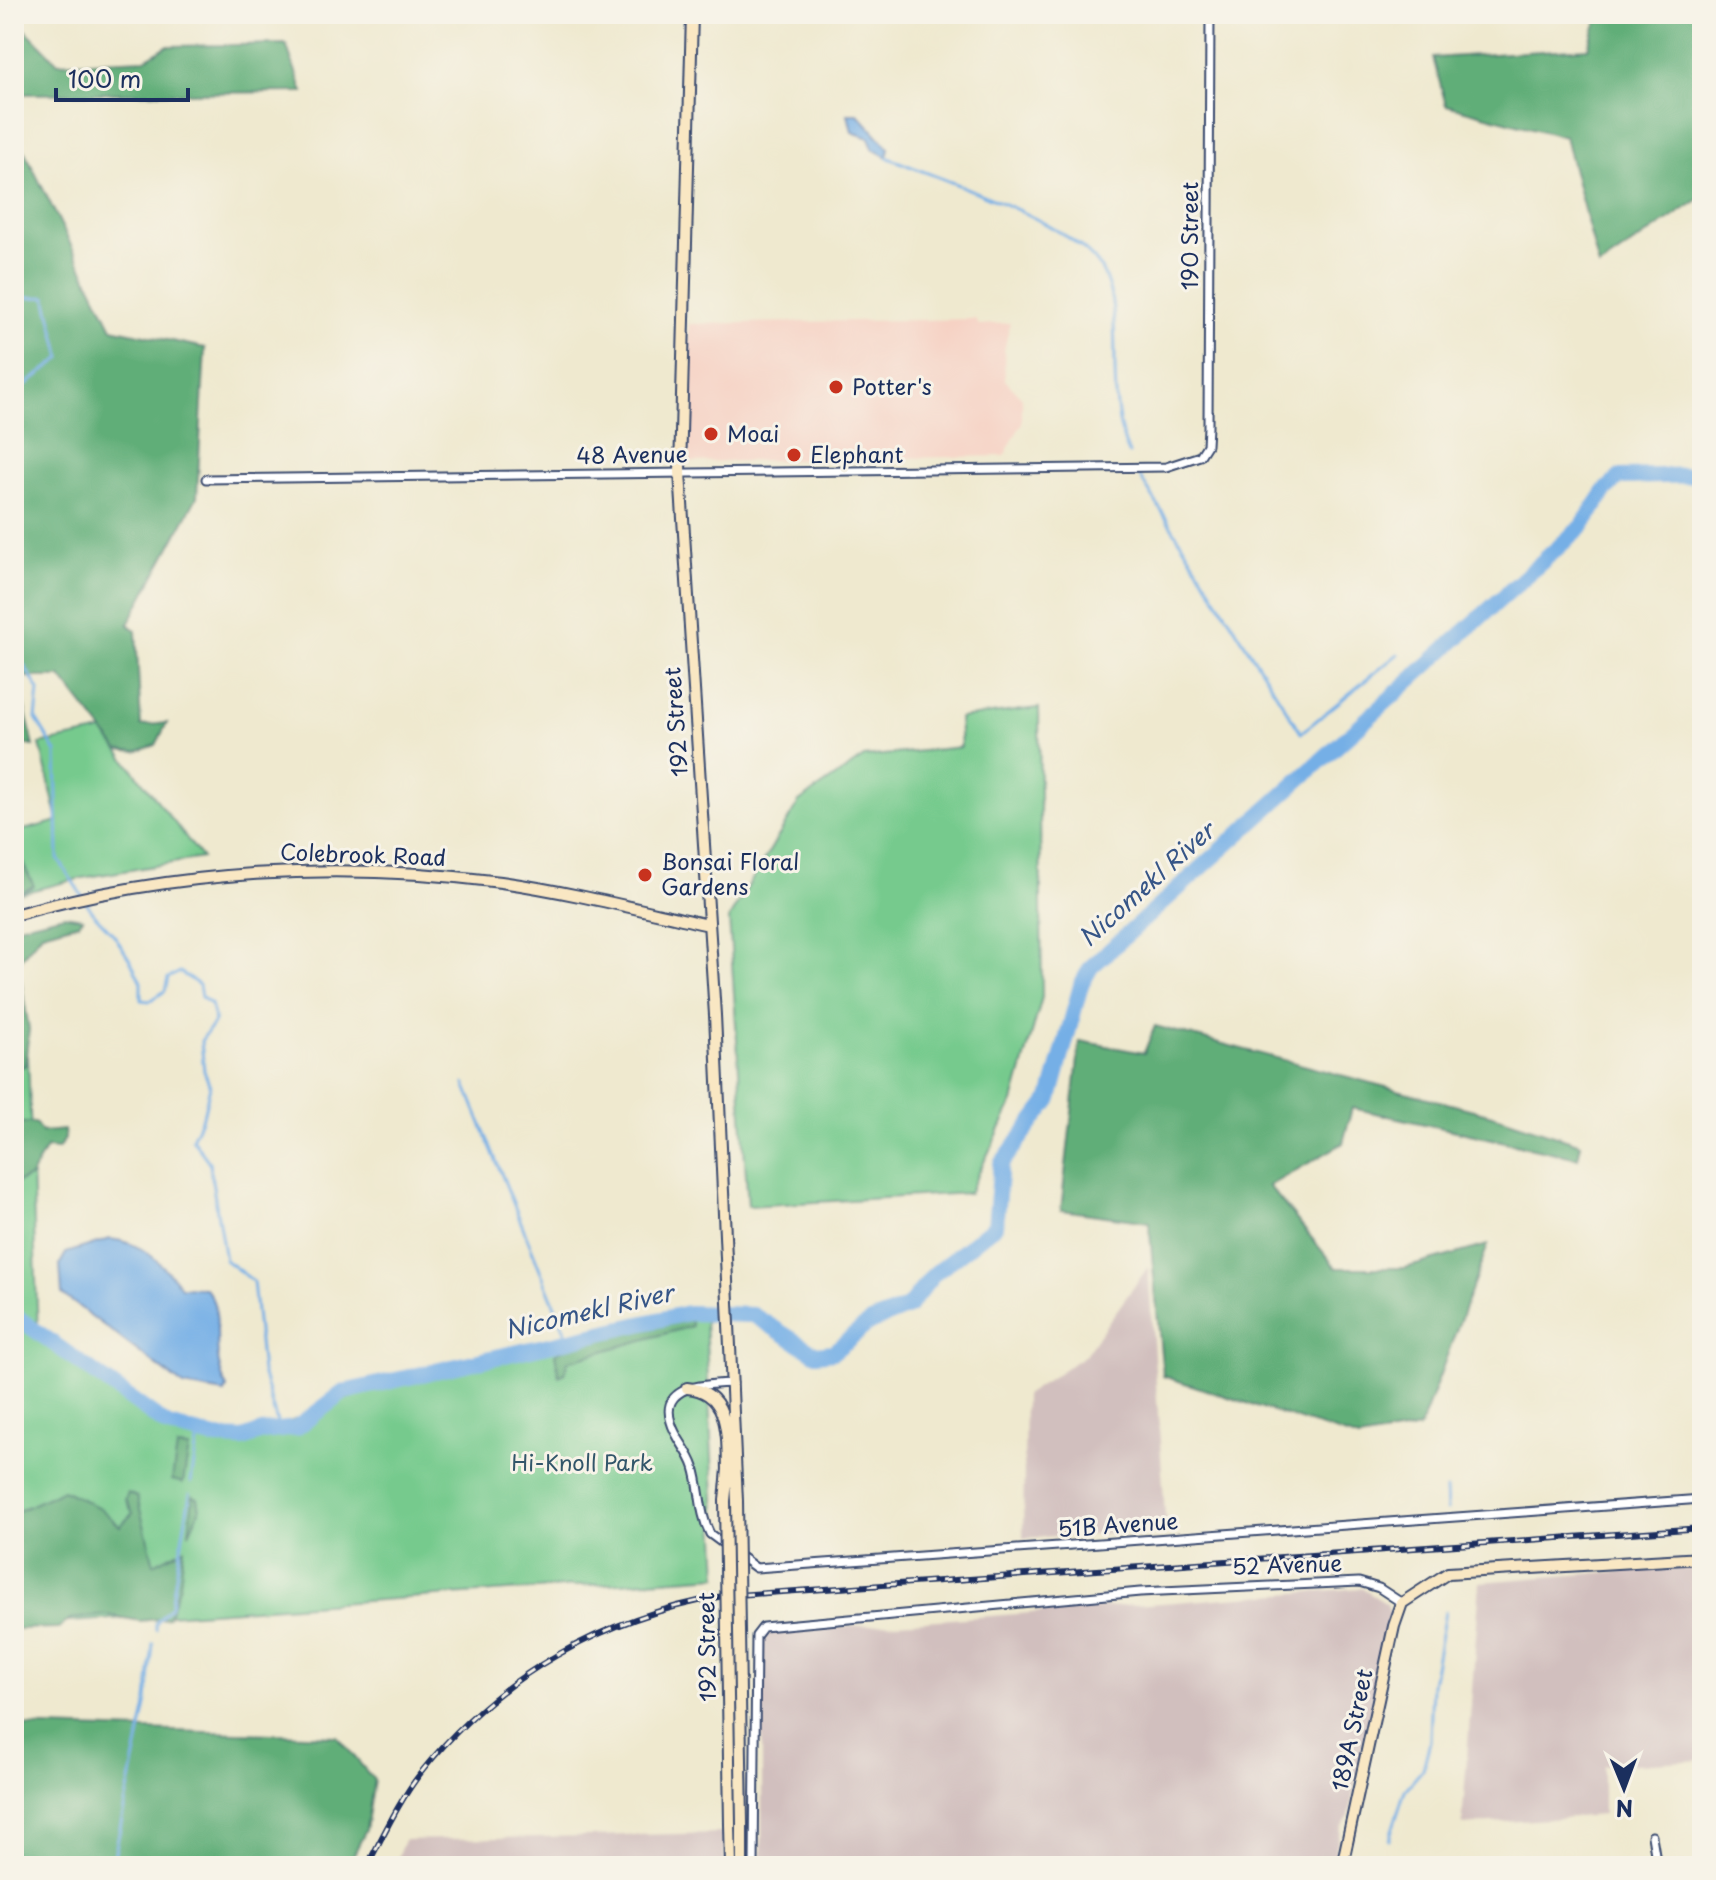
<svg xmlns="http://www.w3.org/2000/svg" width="1716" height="1880" font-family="'Playpen Sans',sans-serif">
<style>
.built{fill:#f6d2c4}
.industrial{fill:#d1bfbe}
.green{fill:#76ca8d;stroke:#487c76;stroke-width:2}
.forest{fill:#60ae78;stroke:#3e6e6b;stroke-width:2}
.water{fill:#75afe6;stroke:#486fa2;stroke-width:2}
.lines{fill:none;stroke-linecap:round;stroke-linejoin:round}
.stream{stroke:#75afe6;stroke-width:3}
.river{stroke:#75afe6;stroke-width:16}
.street-casing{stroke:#3b4b6f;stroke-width:11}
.secondary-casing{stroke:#3b4b6f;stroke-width:14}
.street{stroke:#fff;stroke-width:7}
.secondary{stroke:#f9e7c3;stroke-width:10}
.rail-casing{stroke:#1b2f5e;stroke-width:6}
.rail{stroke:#f7f3e8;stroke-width:3;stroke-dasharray:9;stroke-linecap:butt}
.secondary-bridge-casing{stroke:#3b4b6f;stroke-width:14;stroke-linecap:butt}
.secondary-bridge{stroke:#f9e7c3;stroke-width:10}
.poi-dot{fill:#c8321e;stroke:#f7f3e8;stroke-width:3}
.labels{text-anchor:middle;stroke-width:6;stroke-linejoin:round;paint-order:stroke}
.street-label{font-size:22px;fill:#1b2f5e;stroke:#f7f3e8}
.poi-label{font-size:22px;fill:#1b2f5e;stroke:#f7f3e8;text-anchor:start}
.park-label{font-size:22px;fill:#32566a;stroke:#f7f3e8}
.water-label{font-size:24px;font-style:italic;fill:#365587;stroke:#f7f3e8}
</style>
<rect width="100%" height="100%" fill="#f7f3e8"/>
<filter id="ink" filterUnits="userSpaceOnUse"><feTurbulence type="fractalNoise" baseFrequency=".0125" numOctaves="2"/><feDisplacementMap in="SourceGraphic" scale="16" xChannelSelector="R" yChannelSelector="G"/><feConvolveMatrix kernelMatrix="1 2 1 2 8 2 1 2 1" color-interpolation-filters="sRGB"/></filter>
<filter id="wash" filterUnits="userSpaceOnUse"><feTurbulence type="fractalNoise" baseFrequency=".006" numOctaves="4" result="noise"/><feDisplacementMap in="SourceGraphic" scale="32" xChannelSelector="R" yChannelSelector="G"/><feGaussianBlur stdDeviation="1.8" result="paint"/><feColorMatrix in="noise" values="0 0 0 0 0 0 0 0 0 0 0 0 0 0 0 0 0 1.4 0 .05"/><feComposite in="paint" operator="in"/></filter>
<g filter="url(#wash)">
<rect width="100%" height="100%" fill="#efe9cf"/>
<path class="built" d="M975,319L979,325L1010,323L1004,351L1005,380L1022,398V423L1004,456L690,462L689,324Z"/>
<path class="industrial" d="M1148,1267L1166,1530L1023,1538L1025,1395L1084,1356Z
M1702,1565V1760L1603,1766V1815L1462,1825L1480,1582Z
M1361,1588L1387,1604L1390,1615L1349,1816L1341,1827L1332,1866H762V1642L767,1633Z
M724,1833L725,1866H394L404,1840Z"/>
<path class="green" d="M14,621L20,831L58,821L40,744L103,731L202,858L82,878L14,895Z
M1039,708L1042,997L1013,1102L969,1193L748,1206L729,918L799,802L864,757L961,747L959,718Z
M14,1056H28L38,1334C81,1365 149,1418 199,1431C257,1447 319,1407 373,1389C434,1370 494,1358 556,1344C607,1333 652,1314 705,1320L718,1576L14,1626Z"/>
<path class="forest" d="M1612,14H1702V197L1599,267L1565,137L1446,105L1433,58L1588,48L1598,18Z
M14,18L58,63L145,59L167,46L286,44L303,92L14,94Z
M14,130L112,328L205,348L197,497L128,624L136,631L141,726L167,723L156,745L136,752L118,750L61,677H17L34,746L14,743Z
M14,845L34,886L14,896Z
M64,915L83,918L79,923L42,933L18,962L29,1029L25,1066L14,1069V927Z
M1155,1026L1496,1116L1581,1144L1578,1158L1352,1108L1343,1143L1269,1186L1336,1268H1405L1488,1245L1420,1428L1359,1439L1163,1376L1149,1222L1061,1210L1080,1041L1144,1053Z
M14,1123H35L42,1132L64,1130L65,1139L58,1149L46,1148L30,1177L16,1183Z
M685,1320H690L692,1326L568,1361L564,1373L559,1376L555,1354L565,1348Z
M177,1447L189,1448L183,1483L172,1480Z
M63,1490L100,1508L120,1526L133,1513L125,1499L128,1493L137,1497L154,1564L184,1548L180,1584L168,1618L140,1621L108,1615L72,1619L58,1628L14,1629V1513Z
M193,1496L198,1498L200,1509L189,1533Z
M14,1726L337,1736L374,1780L366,1830L348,1866H14Z"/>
<path class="water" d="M848,114H858L889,148L887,157L873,149L869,138L852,132Z
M110,1239C142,1242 161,1262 181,1287L205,1288C228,1313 207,1352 227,1387L225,1393L184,1386L62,1294L60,1264L66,1253Z"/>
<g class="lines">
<path class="stream" d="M887,157C944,181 1055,216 1094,259C1106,273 1111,292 1113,310C1118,358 1109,410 1129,454
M14,298L46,297L61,358L14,394
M1139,475L1301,733L1398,654
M14,649L39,690L36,719L56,752L58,859L94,914L114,935L130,960L141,982V1000L150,1001L165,991L168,978L180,972L199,985L201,997L211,1004L215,1021L201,1041L204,1071L210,1086L203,1116L192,1139L209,1162L225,1260L253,1281L262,1372L279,1429
M465,1084L569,1341
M191,1482L198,1435
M1446,1490L1447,1510
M156,1629V1623L171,1606L190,1494
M1389,1840L1405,1790L1423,1769L1430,1741L1432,1684L1445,1612
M112,1866L147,1700L153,1644"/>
<path class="river" d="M14,1315L168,1426L216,1438L243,1439L262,1432L296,1428L344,1392L688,1313L753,1315L816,1354L833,1352L869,1323L908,1307L934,1274L995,1226L1001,1164L1050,1099L1081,985L1091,967L1582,526L1606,490L1620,477L1702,475"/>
</g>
</g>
<g filter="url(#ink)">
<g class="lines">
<g class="street-casing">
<path id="street" d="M206,479L1166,467L1200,456L1207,445L1208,427L1210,14
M733,1383C709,1384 659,1384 671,1422C675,1438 689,1451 694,1467C701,1489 699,1513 710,1534L756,1568L1702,1499
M1652,1836L1657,1866
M754,1866L756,1636L763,1627L1140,1592L1359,1582L1379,1588L1402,1603"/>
</g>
<g class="secondary-casing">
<path id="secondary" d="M692,14L680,472L715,1015L737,1501
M14,915C172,870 339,861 501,882C571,892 641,910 709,925
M687,1388C731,1391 727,1438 728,1472
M725,1501L728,1469
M730,1824L731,1866
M742,1824V1866
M1342,1866L1394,1626L1402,1603L1448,1573L1702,1558"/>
</g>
<use href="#street" class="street"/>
<use href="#secondary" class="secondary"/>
<g class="rail-casing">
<path id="rail" d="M367,1866C384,1834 400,1799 423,1770C499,1675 604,1617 723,1596L1702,1528"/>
</g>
<use href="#rail" class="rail"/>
<g class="secondary-bridge-casing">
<path id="secondary-bridge" d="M725,1501L730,1824
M737,1501L742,1824"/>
</g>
<use href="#secondary-bridge" class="secondary-bridge"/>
</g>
</g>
<g class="poi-dot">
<circle cx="836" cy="387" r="8"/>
<circle cx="711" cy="434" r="8"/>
<circle cx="794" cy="455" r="8"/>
<circle cx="645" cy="875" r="8"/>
</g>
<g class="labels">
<g class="street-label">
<text transform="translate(1190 236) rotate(-90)" y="8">190 Street</text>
<text transform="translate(632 455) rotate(-1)" y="8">48 Avenue</text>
<text transform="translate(676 722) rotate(-94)" y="8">192 Street</text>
<text transform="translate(363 855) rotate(2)" y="8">Colebrook Road</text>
<text transform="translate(1118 1525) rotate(-4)" y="8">51B Avenue</text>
<text transform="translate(1287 1565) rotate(-2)" y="8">52 Avenue</text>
<text transform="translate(707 1647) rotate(-91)" y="8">192 Street</text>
<text transform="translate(1352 1730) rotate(-78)" y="8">189A Street</text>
</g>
<g class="poi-label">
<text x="852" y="395">Potter's</text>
<text x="727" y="442">Moai</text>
<text x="810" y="463">Elephant</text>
<text x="661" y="870">Bonsai Floral<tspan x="661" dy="25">Gardens</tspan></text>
</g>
<g class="park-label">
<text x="582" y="1471">Hi-Knoll Park</text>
</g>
<g class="water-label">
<text transform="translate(1147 885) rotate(-42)" y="8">Nicomekl River</text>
<text transform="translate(589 1312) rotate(-13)" y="8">Nicomekl River</text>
</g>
</g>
<rect width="1716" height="1880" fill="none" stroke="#f7f3e8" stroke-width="48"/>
<g transform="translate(1624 1788) rotate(179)" stroke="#f7f3e8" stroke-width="6" paint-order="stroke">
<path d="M0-6L14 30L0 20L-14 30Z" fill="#1b2f5e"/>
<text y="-12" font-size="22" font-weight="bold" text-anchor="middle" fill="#1b2f5e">N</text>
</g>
<path d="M56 88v12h132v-12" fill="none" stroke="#1b2f5e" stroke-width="4"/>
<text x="68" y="88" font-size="24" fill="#1b2f5e" stroke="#f7f3e8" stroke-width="6" paint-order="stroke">100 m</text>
</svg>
